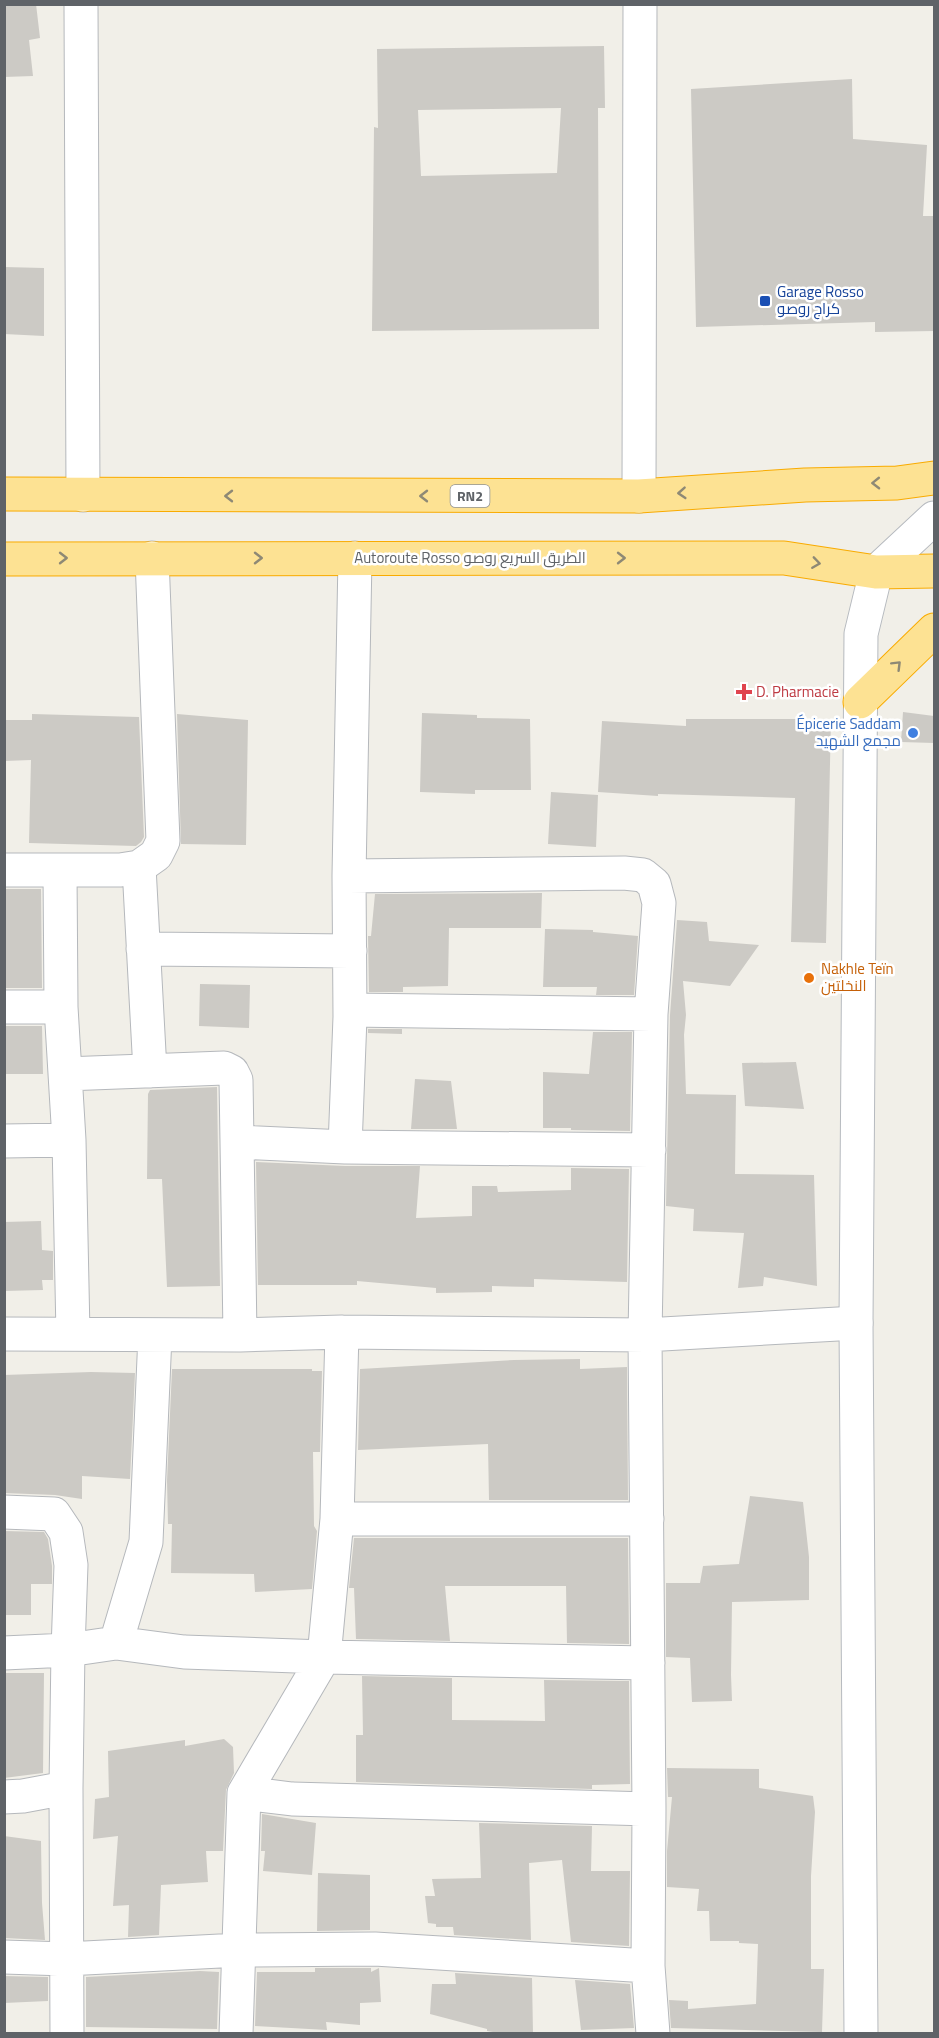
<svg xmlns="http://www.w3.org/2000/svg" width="939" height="2038" font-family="'Titillium Web',Cairo,sans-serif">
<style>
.building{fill:#cccac5;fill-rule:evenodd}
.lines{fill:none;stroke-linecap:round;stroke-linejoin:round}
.street-casing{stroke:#b5b8bc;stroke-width:35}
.secondary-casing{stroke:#b6babf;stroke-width:35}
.highway-casing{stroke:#f9ab00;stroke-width:35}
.street{stroke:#fff;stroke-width:33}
.secondary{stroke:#fff;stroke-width:33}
.highway{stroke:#fde293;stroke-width:33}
.oneway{stroke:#8e8975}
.transit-dot{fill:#1a4fb4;stroke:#fff;stroke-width:2}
.health-dot{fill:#e0444e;stroke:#fff;stroke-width:2}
.shop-dot{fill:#3f7fe0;stroke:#fff;stroke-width:2}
.food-dot{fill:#e8710a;stroke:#fff;stroke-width:2}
.labels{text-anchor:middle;stroke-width:5;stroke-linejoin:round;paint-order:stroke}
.shield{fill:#fff;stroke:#8f9295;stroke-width:1.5}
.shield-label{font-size:14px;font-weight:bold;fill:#5f6368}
.transit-label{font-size:15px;fill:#164399;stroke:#fff;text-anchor:start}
.street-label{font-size:15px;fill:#5f6368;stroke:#fff}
.health-label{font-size:15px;fill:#be3a42;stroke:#fff;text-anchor:start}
.shop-label{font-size:15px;fill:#366cbe;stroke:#fff;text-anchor:end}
.food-label{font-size:15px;fill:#c56008;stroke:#fff;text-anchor:start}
</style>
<rect width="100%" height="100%" fill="#f1efe8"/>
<path class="building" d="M4,4H36L40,38L29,40L33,76L4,77Z
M604,46L605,108H598L599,329L372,331L374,127L378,128L377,49ZM561,108L557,173L421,176L418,110Z
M852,79L853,139L927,145L923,216H934V331L875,332V322L696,327L691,89Z
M4,267L44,268V336L4,334Z
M903,712L934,716V743L901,742Z
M422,713L477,715V718L530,719L531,790H475V794L420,792Z
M32,714L139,717L144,837L141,842L136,846L29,843L31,760L4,761V720H32Z
M177,714L248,720L246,845L181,844Z
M686,719H831L826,943L791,942L795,798L658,794V796L598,792L602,721L686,726Z
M551,792L598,795L596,847L548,844Z
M4,889H41L42,988H4Z
M542,893L541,928H449L448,986L403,987V992H369L368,936H371L375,894Z
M677,920L707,922L709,941L759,945L730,986L683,981L686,1015L684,1035L686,1094L736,1095L735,1174L814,1175L817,1286L764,1277L763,1286L738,1288L744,1233L693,1231L694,1209L666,1206L670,1015Z
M545,929L593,930V932L638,936L634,995H596L597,987H543Z
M200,984L250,985L249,1028L199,1026Z
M4,1026H42L43,1074H4Z
M368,1029H402V1034L368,1033Z
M593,1032H632L630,1131L571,1130V1128H543V1072L589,1074Z
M796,1062L804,1109L745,1106L742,1063Z
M415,1079L451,1081L457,1129H411Z
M217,1087L220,1286L167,1287L162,1179H147L148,1094L150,1090Z
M256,1162L345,1166H420L416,1218L472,1216V1186H497L498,1192L571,1190V1168L629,1169L627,1282L534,1279V1287L492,1286V1292L436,1293V1288L357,1281V1285H258Z
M41,1221L42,1250L53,1251V1280H42L43,1290L4,1291V1222Z
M580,1359V1369L627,1367L628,1500H489L488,1444L358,1450L360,1369L514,1360Z
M172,1369H312V1371H322L320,1452H313L314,1526L317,1531L312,1589L255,1592L254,1574L171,1573L172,1524H168L167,1481Z
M91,1372L135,1373L130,1479L82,1476V1499L55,1495L4,1493V1375Z
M750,1496L803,1502L809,1557V1600L732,1602L731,1675L732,1701L692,1702L690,1658L666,1657V1583H700L703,1566L739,1564Z
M4,1531L44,1532L48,1539L52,1566V1584H31V1615H4Z
M354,1538H628L629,1644L567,1643L566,1586H445L450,1641L356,1639L354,1588H349Z
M4,1673H44L43,1773L4,1778Z
M362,1676L452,1678V1720L545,1721L544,1680L629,1681L630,1784L592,1785V1789L356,1782V1735H363Z
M224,1739L233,1747L234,1773L226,1790L223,1851H206L208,1882L161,1885L159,1935L128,1937L129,1905L113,1906L118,1836L93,1839L95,1799L109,1797L108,1751L185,1740V1746Z
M667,1768L759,1769V1788L813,1796L815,1812L811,1876V1969H824L822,2032L671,2028L669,2000L688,2001V2009L756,2004L758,1944L739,1943V1941H710L709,1911H697L699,1889L667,1887V1851L672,1797H668Z
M262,1814L316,1823L312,1875L263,1871L265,1851H261Z
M479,1823L592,1826L591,1871H630L629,1946L571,1942L562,1860L529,1863L531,1940L454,1935L453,1927H436V1924L428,1923L425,1896H435L432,1879L481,1878Z
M4,1836L41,1841L42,1903L45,1940L4,1938Z
M318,1873L370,1875V1930L317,1931Z
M315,1968H371V1972L379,1968L381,2002L360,2003V2025L326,2022L327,2030L255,2026L257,1972H315Z
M200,1971L219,1972L217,2029L86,2027V1977Z
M455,1973L532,1978L533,2034H505L487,2031V2029L430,2014L432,1984H456Z
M4,1976L48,1977V2001L4,2003Z
M575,1980L630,1984L634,2028L581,2030Z"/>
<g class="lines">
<g class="street-casing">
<path id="street" d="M81,4L83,495
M639,496L640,4
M355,558L349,876L350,1017L345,1147L649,1150
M139,867L150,1071
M4,870H120L139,867L156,855L163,841L152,558
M60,872L61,1007L69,1140L73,1334
M349,876L624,873L643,875L654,884L659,903L651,1014L645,1335L649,1809L648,1966L653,2034
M143,949L350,951
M4,1007H61
M350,1010L651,1014
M65,1074L224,1068L232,1072L236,1080L237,1142
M4,1141L69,1140
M342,1332L337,1519L324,1657L648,1663
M4,1334L240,1335L342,1332L645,1335L856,1323
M240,1335L237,1142L345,1147
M4,1512L54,1514L66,1532L71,1565L68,1650L66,1788L67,2034
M337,1519H647
M116,1643L146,1542L155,1335
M4,1653L68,1650L116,1643L184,1652L324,1657L244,1793L236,2034
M244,1793L292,1799L649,1809
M4,1797L23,1796L66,1788
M4,1957L66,1959L239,1950L375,1949L648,1966"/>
</g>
<g class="secondary-casing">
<path id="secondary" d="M861,2034L856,1323L861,634L876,572L934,518"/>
</g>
<g class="highway-casing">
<path id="highway" d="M4,494L639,496L805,485L897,483L934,478
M4,559L784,558L876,572L934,571
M860,702L934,630"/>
</g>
<use href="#street" class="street"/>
<use href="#secondary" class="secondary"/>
<use href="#highway" class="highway"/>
</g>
<defs><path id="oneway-chevron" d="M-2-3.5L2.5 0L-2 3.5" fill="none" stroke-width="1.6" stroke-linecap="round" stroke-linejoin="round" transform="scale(1.5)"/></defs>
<g class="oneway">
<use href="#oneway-chevron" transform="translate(876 483) rotate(179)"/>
<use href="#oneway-chevron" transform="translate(682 493) rotate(176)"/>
<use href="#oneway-chevron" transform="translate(229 496) rotate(-180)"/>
<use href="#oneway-chevron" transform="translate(424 496) rotate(-180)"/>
<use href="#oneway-chevron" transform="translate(63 558)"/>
<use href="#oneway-chevron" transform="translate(258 558)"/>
<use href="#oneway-chevron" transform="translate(621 558)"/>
<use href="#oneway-chevron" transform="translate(816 563) rotate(8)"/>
<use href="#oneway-chevron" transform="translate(897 665) rotate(-45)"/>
</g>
<rect class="transit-dot" x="759" y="295" width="12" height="12" rx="3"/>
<path class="health-dot" d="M741 683h6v6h6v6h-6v6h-6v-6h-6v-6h6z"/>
<circle class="shop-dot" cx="913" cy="733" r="6"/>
<circle class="food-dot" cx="809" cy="978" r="6"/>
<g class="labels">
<rect class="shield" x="450.5" y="485" width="39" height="22" rx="4.5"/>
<g class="shield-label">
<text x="470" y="501">RN2</text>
</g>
<g class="transit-label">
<text x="777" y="297">Garage Rosso<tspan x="777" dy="17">كراج روصو</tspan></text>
</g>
<g class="street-label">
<text x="470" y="563">Autoroute Rosso الطريق السريع روصو</text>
</g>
<g class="health-label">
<text x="756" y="697">D. Pharmacie</text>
</g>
<g class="shop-label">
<text x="901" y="729">Épicerie Saddam<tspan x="901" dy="17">مجمع الشهيد</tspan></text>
</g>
<g class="food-label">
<text x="821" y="974">Nakhle Teïn<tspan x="821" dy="17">النخلتين</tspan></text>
</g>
</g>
<rect width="939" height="2038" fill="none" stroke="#5f6368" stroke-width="12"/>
</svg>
